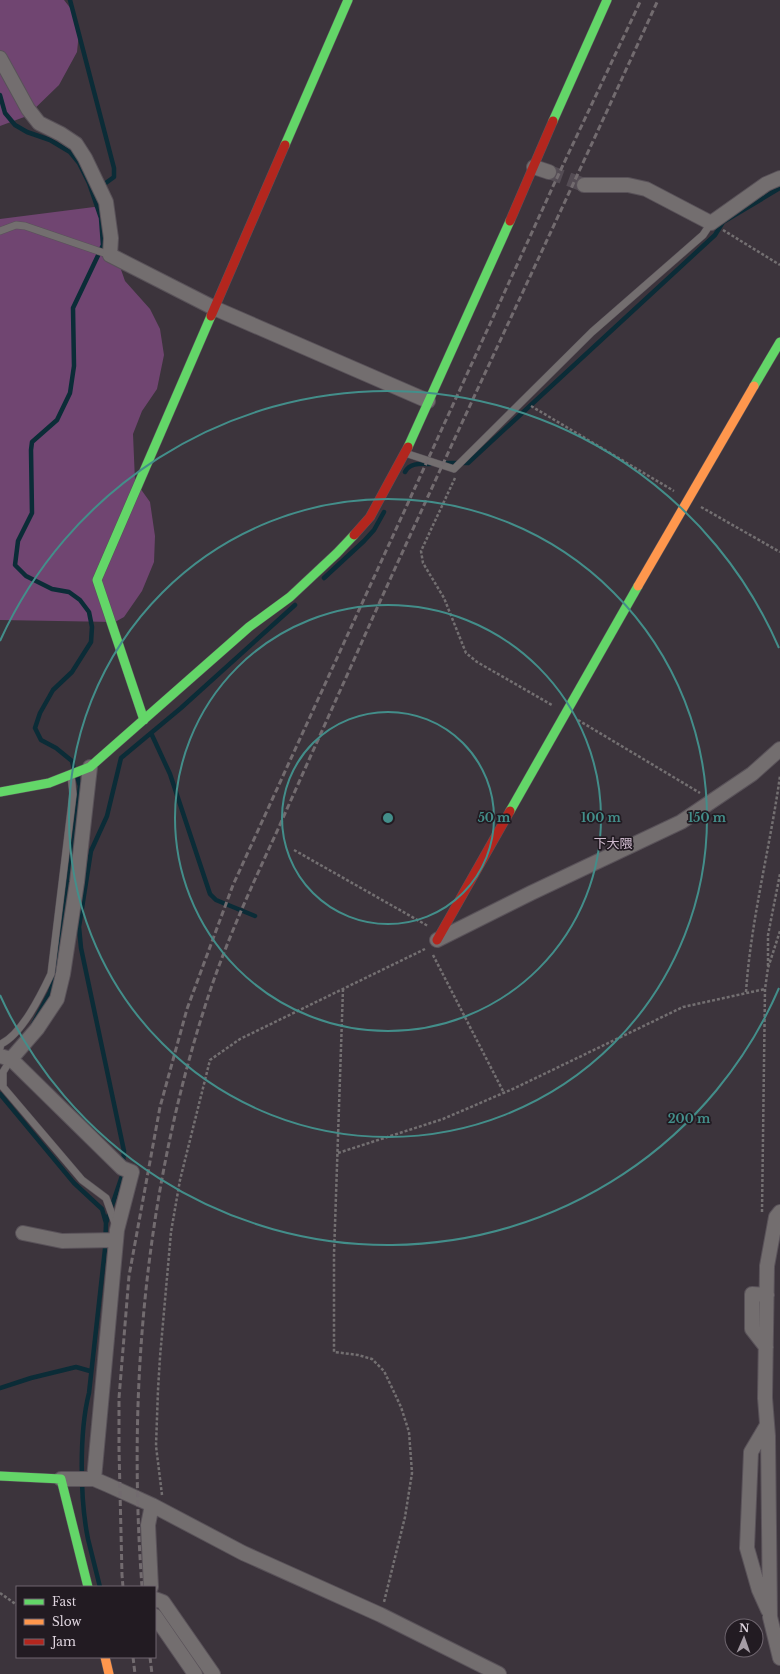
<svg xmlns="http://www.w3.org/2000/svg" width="780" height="1674" font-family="'Libre Baskerville','Noto Sans JP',serif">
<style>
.green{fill:#704571}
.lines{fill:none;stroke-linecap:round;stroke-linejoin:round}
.stream{stroke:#0b2c37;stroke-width:4.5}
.street-tunnel{stroke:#544c54;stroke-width:14;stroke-dasharray:14 7;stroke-linecap:butt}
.lane-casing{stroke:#595259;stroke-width:8}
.street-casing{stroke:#595259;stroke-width:16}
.fast-casing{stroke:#595259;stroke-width:10}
.slow-casing{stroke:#595259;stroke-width:10}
.jam-casing{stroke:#595259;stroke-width:10}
.path{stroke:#736f71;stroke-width:2.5;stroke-dasharray:3 2;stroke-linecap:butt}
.lane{stroke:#736e6f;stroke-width:7}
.street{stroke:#736e6f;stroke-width:14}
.fast{stroke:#63d668;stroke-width:9}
.slow{stroke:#ff974d;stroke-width:9}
.jam{stroke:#b3261e;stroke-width:9}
.rail{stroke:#726b6f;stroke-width:3;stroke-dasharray:6 3;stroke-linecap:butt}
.ring{fill:none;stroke:#438e8a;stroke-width:2}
.labels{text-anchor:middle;stroke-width:3.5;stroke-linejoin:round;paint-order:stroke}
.quarter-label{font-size:13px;fill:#cebacd;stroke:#221b22}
.centre{fill:#438e8a;stroke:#221b22;stroke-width:2}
.ring-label{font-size:12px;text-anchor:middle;font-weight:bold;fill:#438e8a;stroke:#221b22;stroke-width:3.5;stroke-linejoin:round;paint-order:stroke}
</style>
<rect width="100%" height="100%" fill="#3c343c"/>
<path class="green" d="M0,0H64L75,14L79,32L77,52L59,85L27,116L0,126Z
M94,207L109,209L116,221L118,261L125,281L150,309L160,329L164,355L157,389L142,411L133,434L135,481L150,502L155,536L154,562L142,591L124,617L115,622L0,620V219Z"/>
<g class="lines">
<path class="stream" d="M70,0L114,168V177L103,185H100
M0,95L5,113L15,125L27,132L50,140L70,152L79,163L89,183L101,218L103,245L73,308L74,366L70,393L57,420L32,442L31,450L32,513L18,541L15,565L26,576L52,589L69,592L80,600L89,612L92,627L91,642L72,672L53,690L40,713L35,728L41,740L56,748L72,761L74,769
M442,463H468L715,235L723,222L780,188
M405,472C410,462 422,464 431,464
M324,578L364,541L374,530L384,512
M151,733L170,774L210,894L216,900L255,916
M33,1024L50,992L57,970L80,786L77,776
M0,1094L74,1183L102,1209L106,1223L105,1249L89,1393C79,1432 80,1500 88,1539C92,1555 96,1571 100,1587
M106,1223L122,1176L124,1151L81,948L79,927L91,851L107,816L121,758L181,708L295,605
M0,1388L31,1378L76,1367L90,1371"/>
<path class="street-tunnel" d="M549,172L584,185"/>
<g class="lane-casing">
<path id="lane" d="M0,231L16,225L25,226L110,255
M405,453L454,469L592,332L703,235L711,223
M0,1048L1,1044C22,1034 41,995 51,974L73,794L71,775
M11,1059L3,1072V1087L82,1180L106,1198L116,1226"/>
</g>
<g class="street-casing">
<path id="street" d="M0,58L28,109L39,123L61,134L76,144L85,158L106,202L111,238L110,255L214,308L428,401
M534,167L549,172
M584,185H628L646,189L711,223L766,184L780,178
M437,940L531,893L681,822L752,774L780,749
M0,1056L11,1059L37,1029L57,999L63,974L77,882L90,767
M11,1059L122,1168L132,1172L117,1230L94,1479
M780,1212L776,1217L767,1266L765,1398L768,1436L770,1617L780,1658
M23,1233L62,1241L116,1240
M766,1347L752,1329V1294L767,1295
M767,1425L751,1452L747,1548L759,1590L768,1610
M61,1479H94L108,1485L152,1505L243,1553L381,1615L499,1674
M151,1587L148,1525L152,1505
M155,1599L163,1602L213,1674
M155,1616L195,1674"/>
</g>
<g class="fast-casing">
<path id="fast" d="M553,121L607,0
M285,145L348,0
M754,386L780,342
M408,447L510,221
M144,720L97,580L211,316
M0,792L49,783L90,767L249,627L290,597L337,553L354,535
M510,811L638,586
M0,1476L61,1479L88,1587"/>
</g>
<g class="slow-casing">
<path id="slow" d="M638,586L754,386
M105,1657L109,1674"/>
</g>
<g class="jam-casing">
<path id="jam" d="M510,221L553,121
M211,316L285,145
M354,535L370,517L408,447
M437,940L510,811"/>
</g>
<path class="path" d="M723,230L780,265
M531,406L674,491
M455,478L421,551L423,563L444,598L466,653L477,662L552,705
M701,507L780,552
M578,720L700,793
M294,850L428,926
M433,955L504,1093
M768,966V935L780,874
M343,989L334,1254V1352L358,1355L372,1359L384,1371L401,1407L409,1432L412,1473L405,1517L384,1602
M746,992C751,919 770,848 780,776
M338,1153L443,1119L515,1088L683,1007L765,989
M762,1212L765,989L768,968L780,931
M162,1495L156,1446L158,1390L160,1357L171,1232L180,1180L210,1060L240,1039L425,949
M0,1593L17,1605"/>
<use href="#lane" class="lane"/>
<use href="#street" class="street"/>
<use href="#fast" class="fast"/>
<use href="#slow" class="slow"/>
<use href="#jam" class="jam"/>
<path class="rail" d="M123,1587L122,1575L119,1449V1398L129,1276L160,1107L187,1009L233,885L555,182L641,0
M142,1587C127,1387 146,1183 210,991C229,935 254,881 279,827C310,757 342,687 373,617C466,411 564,206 658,0
M133,1657L135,1674
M150,1657L152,1674"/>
</g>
<g class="ring">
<circle cx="388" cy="818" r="106"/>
<circle cx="388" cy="818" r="213"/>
<circle cx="388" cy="818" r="319"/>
<path d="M779 988A426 426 0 0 1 0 995M0 641A426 426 0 0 1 779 648"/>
</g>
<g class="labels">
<g class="quarter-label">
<text x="613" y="848">下大隈</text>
</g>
</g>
<circle cx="388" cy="818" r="6" class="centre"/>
<g class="ring-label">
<text x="494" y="822">50 m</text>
<text x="601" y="822">100 m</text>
<text x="707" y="822">150 m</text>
<text x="689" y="1123">200 m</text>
</g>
<rect x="16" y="1586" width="140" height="72" fill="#221b22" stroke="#6e656e"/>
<rect x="24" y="1599" width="20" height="6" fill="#63d668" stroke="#6e656e"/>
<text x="52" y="1606" font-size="12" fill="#dfd5df">Fast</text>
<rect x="24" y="1619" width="20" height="6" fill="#ff974d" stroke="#6e656e"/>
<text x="52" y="1626" font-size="12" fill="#dfd5df">Slow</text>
<rect x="24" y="1639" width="20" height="6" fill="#b3261e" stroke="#6e656e"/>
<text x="52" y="1646" font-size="12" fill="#dfd5df">Jam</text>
<g transform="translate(744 1638) rotate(2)"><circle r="19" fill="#221b22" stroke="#6e656e"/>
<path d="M0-3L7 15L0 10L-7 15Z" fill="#a69da6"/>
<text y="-6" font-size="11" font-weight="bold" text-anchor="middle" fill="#dfd5df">N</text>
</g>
</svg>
